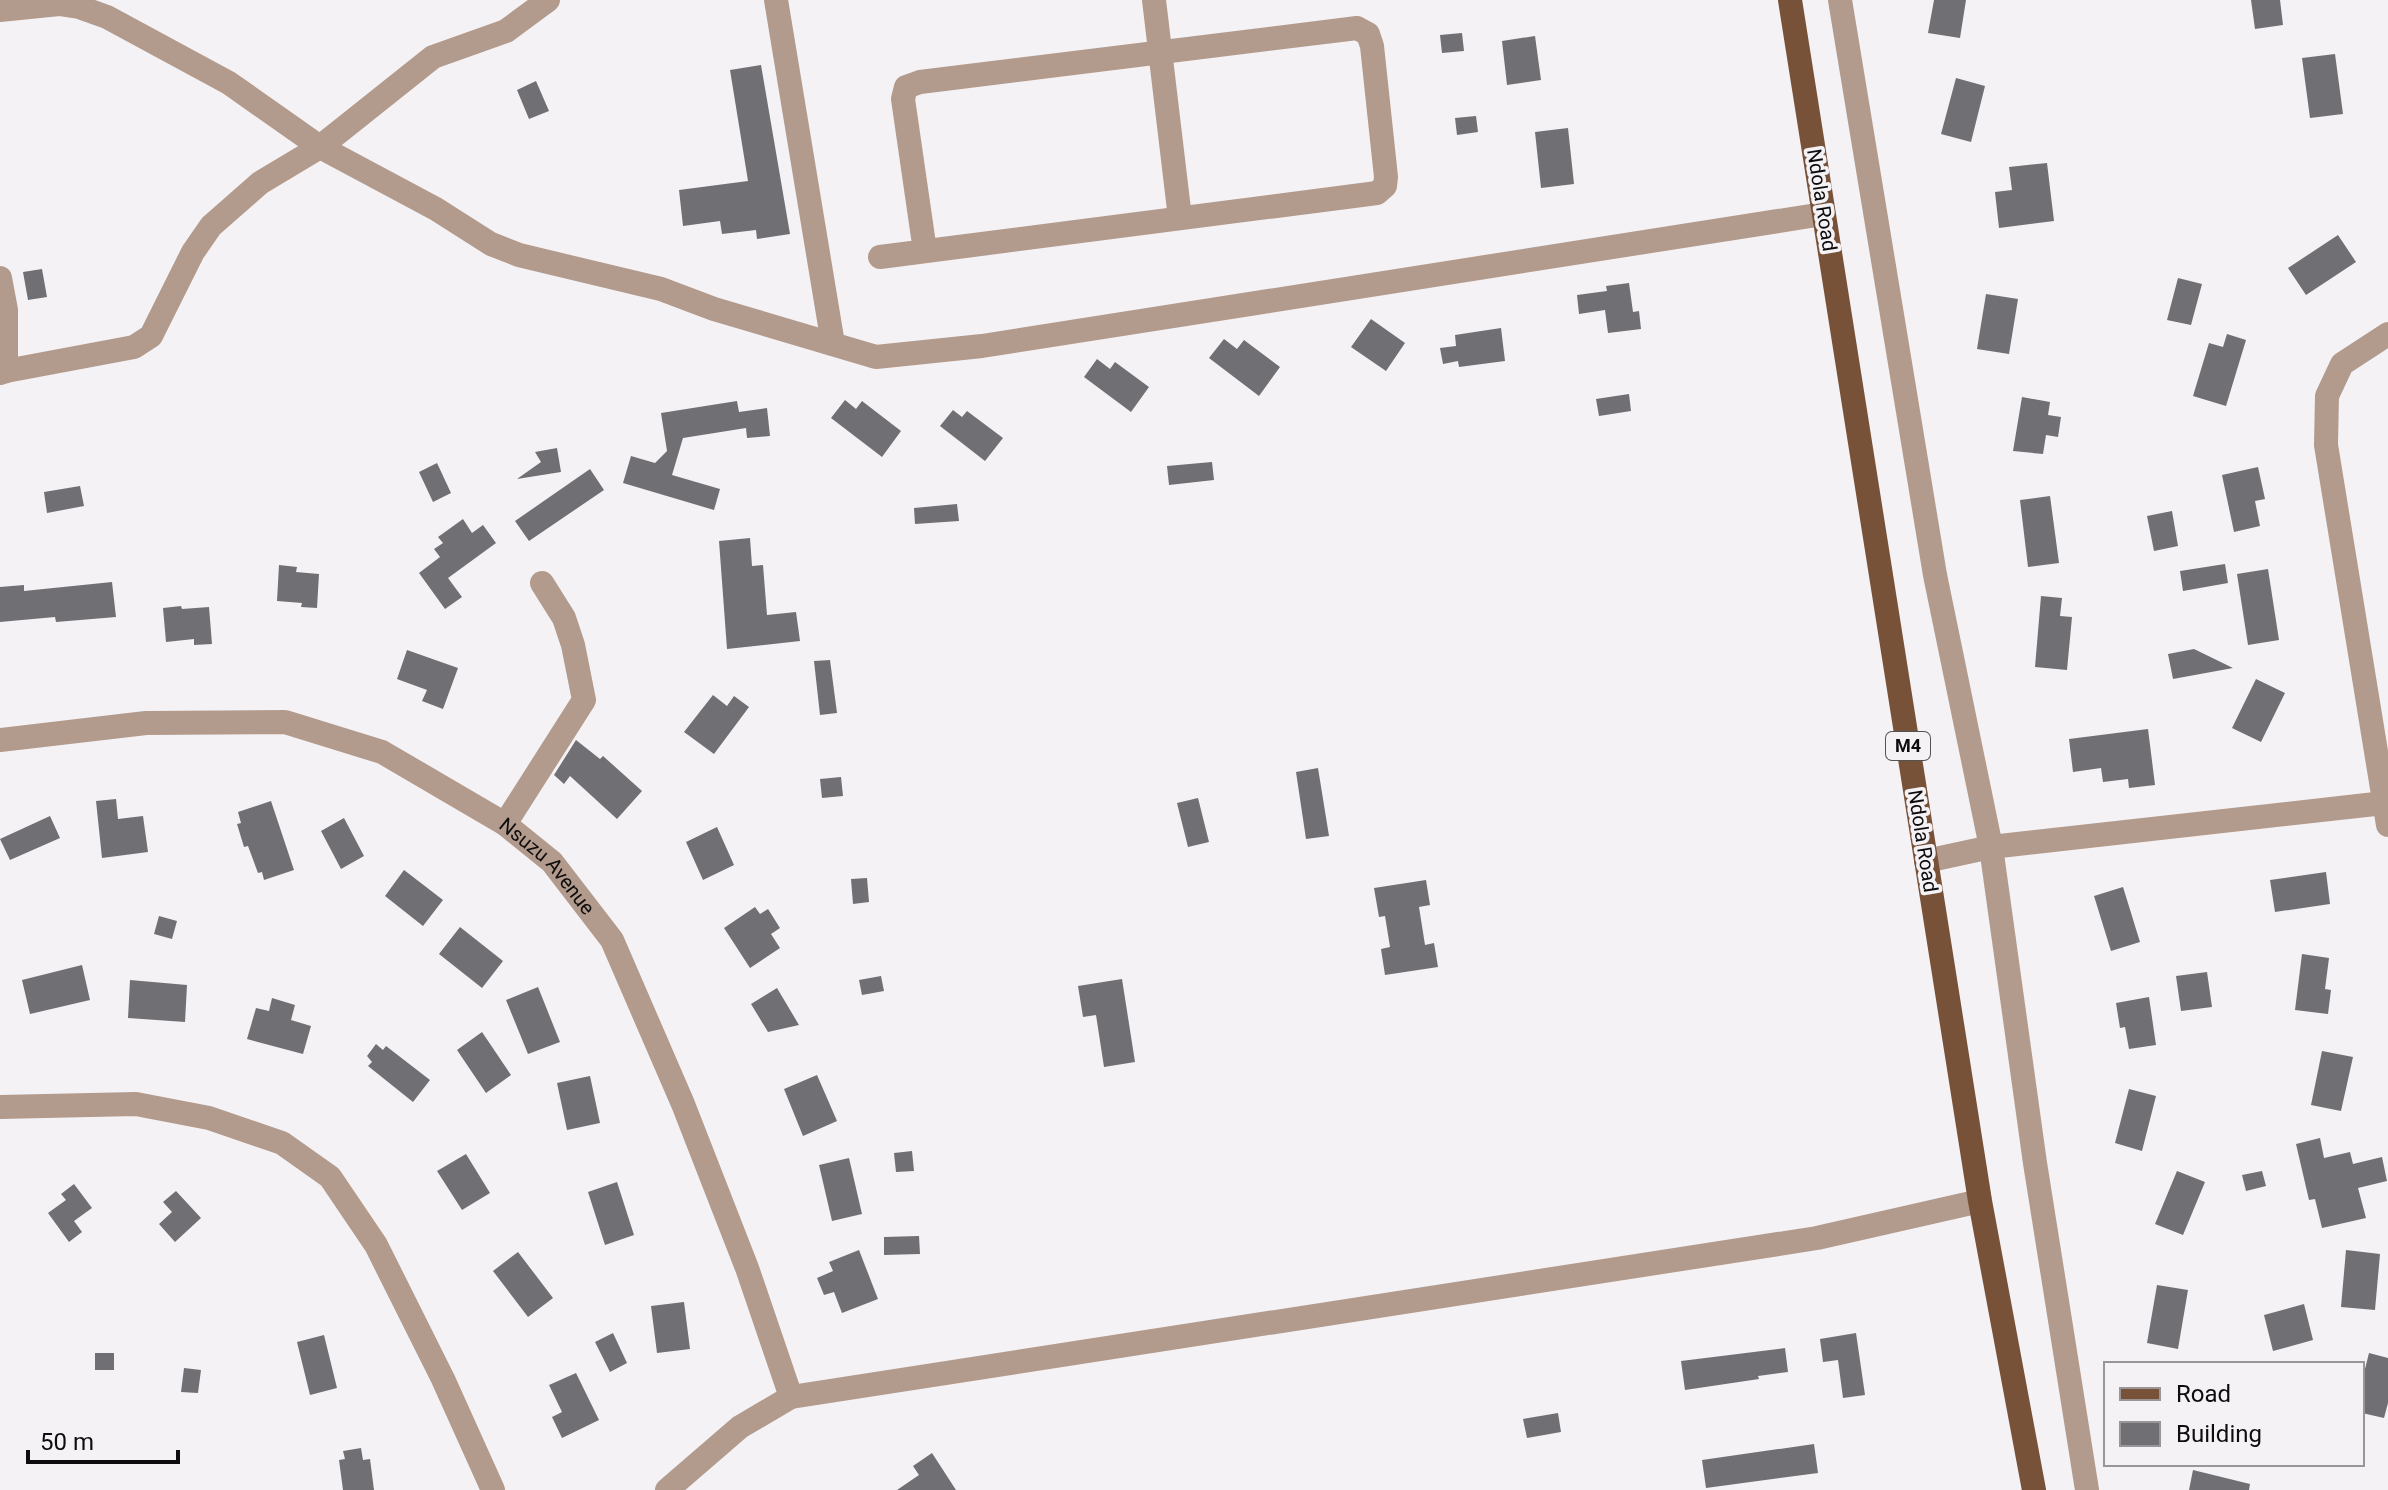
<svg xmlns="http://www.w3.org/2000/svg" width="2388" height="1490" font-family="Roboto,sans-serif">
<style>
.building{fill:#706f73}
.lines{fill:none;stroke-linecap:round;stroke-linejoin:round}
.minor{stroke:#b29b8c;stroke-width:24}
.major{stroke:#785238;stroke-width:24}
.labels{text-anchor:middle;stroke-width:7;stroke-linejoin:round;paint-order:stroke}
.shield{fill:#f5f2f6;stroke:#535254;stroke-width:2}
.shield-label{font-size:18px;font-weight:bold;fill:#0e0d0e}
.street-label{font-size:20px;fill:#0e0d0e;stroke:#f5f2f6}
</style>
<rect width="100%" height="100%" fill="#f5f2f6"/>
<path class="building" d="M1934,0H1966L1960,38L1928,33Z
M2251,0H2280L2283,25L2255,29Z
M1462,33L1464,51L1442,53L1440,35Z
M1535,36L1541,80L1507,85L1502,41Z
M2335,54L2343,114L2310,118L2302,58Z
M761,65L790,234L757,239L756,230L722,234L720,221L683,226L679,190L748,181L730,70Z
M1956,78L1985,86L1971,142L1941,134Z
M536,81L549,111L529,119L517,90Z
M1476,116L1478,132L1457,135L1455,118Z
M1568,128L1574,184L1541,188L1535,132Z
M2047,163L2054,221L1999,228L1995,192L2012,190L2009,167Z
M2338,235L2356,262L2306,295L2288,268Z
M42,269L47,297L28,300L23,272Z
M2178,278L2202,284L2191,325L2167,320Z
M1629,283L1633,312L1639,311L1641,329L1608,333L1605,310L1579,314L1577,295L1607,291L1606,286Z
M1986,294L2018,299L2009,354L1977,349Z
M1371,319L1405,343L1386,371L1351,347Z
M1501,328L1505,361L1459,367L1458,361L1443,364L1440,348L1456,346L1455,335Z
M2227,334L2246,340L2226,406L2193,396L2209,343L2223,347Z
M1224,339L1237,349L1244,340L1280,367L1259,396L1209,358Z
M1097,359L1110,369L1115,362L1149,387L1131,412L1084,377Z
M1629,394L1631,411L1599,416L1596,399Z
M2022,397L2050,402L2048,415L2061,417L2058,437L2046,435L2043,454L2013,451Z
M845,400L856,409L862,401L901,431L882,457L831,418Z
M737,401L739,412L767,408L770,436L747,438L746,428L683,438L672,475L720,489L714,510L623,483L631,456L655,463L667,451L661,413Z
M953,410L962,417L967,411L1003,438L985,461L940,426Z
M557,448L561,472L517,479L541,462L535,452Z
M1212,462L1214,480L1169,485L1167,466Z
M437,463L451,493L433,502L419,472Z
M2258,467L2265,499L2255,501L2260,526L2234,532L2222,475Z
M590,469L604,490L529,541L515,521Z
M80,486L84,506L47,513L44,492Z
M2050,496L2059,563L2028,567L2020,500Z
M957,504L959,521L915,524L914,508Z
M2172,511L2178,546L2154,551L2147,516Z
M463,519L472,533L483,525L496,543L448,578L462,597L445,609L419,573L440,557L434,549L443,543L438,537Z
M750,538L752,566L763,565L767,615L796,612L800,641L727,649L719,541Z
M2225,564L2228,583L2183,591L2180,571Z
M279,565L297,567L296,572L319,574L317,608L301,607L302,603L277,601Z
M2268,569L2279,640L2248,645L2237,574Z
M112,582L116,617L56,622L55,617L0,622V587L24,585V591Z
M2041,596L2062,598L2060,616L2072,617L2067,670L2035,667Z
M181,606L182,609L209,607L212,644L194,645V639L166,642L163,608Z
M2194,649L2233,668L2173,679L2168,654Z
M407,650L458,668L443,709L422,701L427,690L397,679Z
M830,660L837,713L820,715L814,661Z
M2256,679L2285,693L2261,742L2232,728Z
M713,695L727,706L734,696L749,707L714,754L684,732Z
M2148,729L2155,785L2129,788L2128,779L2103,782L2101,768L2073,772L2069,739Z
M576,740L600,759L603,756L642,791L617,819L570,776L564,784L554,775Z
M1318,768L1329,836L1306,839L1296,772Z
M841,777L843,796L822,798L820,779Z
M1198,798L1209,842L1188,847L1177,803Z
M116,799L118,819L143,816L148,852L102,858L96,801Z
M271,801L294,870L264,880L262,872L258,873L248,846L244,847L237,824L241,823L238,812Z
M50,816L60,838L10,860L0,839Z
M344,818L364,856L341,869L321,831Z
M717,827L734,865L703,880L686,842Z
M404,870L443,900L423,926L385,896Z
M2326,872L2330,904L2275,912L2270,880Z
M867,878L869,902L853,904L851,879Z
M1426,880L1430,905L1419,907L1425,945L1434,943L1438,967L1385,975L1381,949L1390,947L1385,916L1379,917L1374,888Z
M2123,887L2140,942L2111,951L2094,896Z
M755,907L760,914L768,909L780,928L771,934L780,948L750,968L724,928Z
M159,916L177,921L172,939L154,934Z
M460,927L503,961L482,988L439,954Z
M2302,954L2329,958L2325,989L2331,990L2328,1014L2295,1010Z
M82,965L90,1000L30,1014L22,980Z
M2207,972L2212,1007L2181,1011L2176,976Z
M881,976L884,991L862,995L859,980Z
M1122,979L1135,1062L1104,1067L1096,1015L1083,1017L1078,986Z
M130,980L187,985L185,1022L128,1018Z
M538,987L560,1042L528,1054L506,1000Z
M777,988L799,1025L768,1032L751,1004Z
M2149,997L2156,1045L2129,1049L2125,1027L2120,1028L2116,1003Z
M272,998L295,1005L291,1020L311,1026L303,1054L247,1039L256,1008L269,1011Z
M482,1032L511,1075L486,1093L457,1050Z
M376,1044L383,1050L386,1046L430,1080L413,1102L368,1066L372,1062L367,1056Z
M2322,1051L2353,1057L2341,1111L2311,1105Z
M817,1075L837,1121L803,1136L784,1089Z
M590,1076L600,1123L567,1130L557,1083Z
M2129,1089L2156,1096L2142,1151L2115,1143Z
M2320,1138L2324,1158L2350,1152L2353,1164L2382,1157L2387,1181L2358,1188L2366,1218L2322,1228L2315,1199L2309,1200L2296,1144Z
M912,1151L914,1171L896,1172L894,1153Z
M466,1154L490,1193L462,1210L437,1171Z
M849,1158L862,1214L832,1221L819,1165Z
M2177,1171L2205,1182L2183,1235L2155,1224Z
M2262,1171L2266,1186L2246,1191L2242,1175Z
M617,1182L634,1235L605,1245L588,1192Z
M74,1184L92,1208L74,1221L82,1232L69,1242L48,1213L66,1200L61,1194Z
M176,1191L201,1218L175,1242L159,1224L172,1212L163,1202Z
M919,1236L920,1254L884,1255V1237Z
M859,1250L878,1299L842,1313L834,1292L824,1295L817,1278L833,1271L829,1262Z
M2346,1250L2380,1254L2375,1310L2341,1307Z
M518,1252L553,1298L528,1317L493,1271Z
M2157,1285L2188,1290L2178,1349L2147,1343Z
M684,1302L690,1349L657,1353L651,1306Z
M2304,1304L2313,1340L2273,1351L2264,1315Z
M613,1333L627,1363L610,1372L595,1342Z
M1856,1333L1865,1395L1843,1398L1838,1360L1823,1362L1820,1339Z
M324,1335L337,1388L310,1395L297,1342Z
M1785,1348L1788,1372L1758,1376L1759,1379L1685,1390L1681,1361Z
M95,1353H114V1370H95Z
M2369,1353L2388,1358V1403L2384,1418L2362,1413V1381Z
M184,1368L201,1370L198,1393L181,1392Z
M576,1373L599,1420L562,1438L552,1417L562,1412L549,1385Z
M1558,1413L1561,1432L1527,1438L1523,1419Z
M1814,1444L1818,1473L1706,1488L1702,1460Z
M361,1448L363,1460L370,1459L374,1490H343L339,1460L345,1459L343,1451Z
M932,1453L956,1490H897L919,1475L913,1466Z
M2193,1470L2250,1484L2249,1490H2189Z"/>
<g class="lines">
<g class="minor">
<path d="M776,0L833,344"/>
<path d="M1154,0L1180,218"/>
<path d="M1840,0L1935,575L1991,847L2035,1163L2087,1490"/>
<path d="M0,10L59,4L79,7L107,17L229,83L320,147L436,209L491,244L519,255L661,289L714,309L876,357L982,346L1823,214"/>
<path d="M880,257L1377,193L1385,186L1386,177L1372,46L1368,34L1357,28L920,82L906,87L903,99L925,251"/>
<path d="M0,278L6,310V371L0,373"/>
<path d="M2388,334L2342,364L2327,396L2326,445L2388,825"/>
<path d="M6,371L134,347L151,336L193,252L211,226L260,183L320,147L433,57L506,31L548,0"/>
<path id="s1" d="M0,740L146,723L285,722L382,752L505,824L552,862L612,940L683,1104L747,1268L791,1397"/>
<path d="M505,824L584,700L573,645L564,618L542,583"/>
<path d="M1926,861L1991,847L2384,803"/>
<path d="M0,1107L136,1104L209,1118L282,1143L330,1177L376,1245L443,1379L493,1490"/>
<path d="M667,1490L740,1427L791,1397L1817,1238L1980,1201"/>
</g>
<path class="major" d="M1790,0L1980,1201L2034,1490"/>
</g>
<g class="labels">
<rect class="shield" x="1886" y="732" width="44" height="28" rx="6"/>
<g class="shield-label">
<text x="1908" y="752">M4</text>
</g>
<g class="street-label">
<text transform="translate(1822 200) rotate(81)" y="7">Ndola Road</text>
<text transform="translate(1923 841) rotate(81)" y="7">Ndola Road</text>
<text dy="7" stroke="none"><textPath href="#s1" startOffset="590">Nsuzu Avenue</textPath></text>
</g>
</g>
<rect x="2104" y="1362" width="260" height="104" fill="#f5f2f6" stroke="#999699" stroke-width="2"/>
<rect x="2120" y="1388" width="40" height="12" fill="#785238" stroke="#999699" stroke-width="2"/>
<text x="2176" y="1402" font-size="24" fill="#0e0d0e">Road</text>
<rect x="2120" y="1422" width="40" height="24" fill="#706f73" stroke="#999699" stroke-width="2"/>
<text x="2176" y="1442" font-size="24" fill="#0e0d0e">Building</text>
<path d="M28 1450v12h150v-12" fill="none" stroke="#0e0d0e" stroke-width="4"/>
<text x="40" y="1450" font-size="24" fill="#0e0d0e" stroke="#f5f2f6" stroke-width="6" paint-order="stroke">50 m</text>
</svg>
